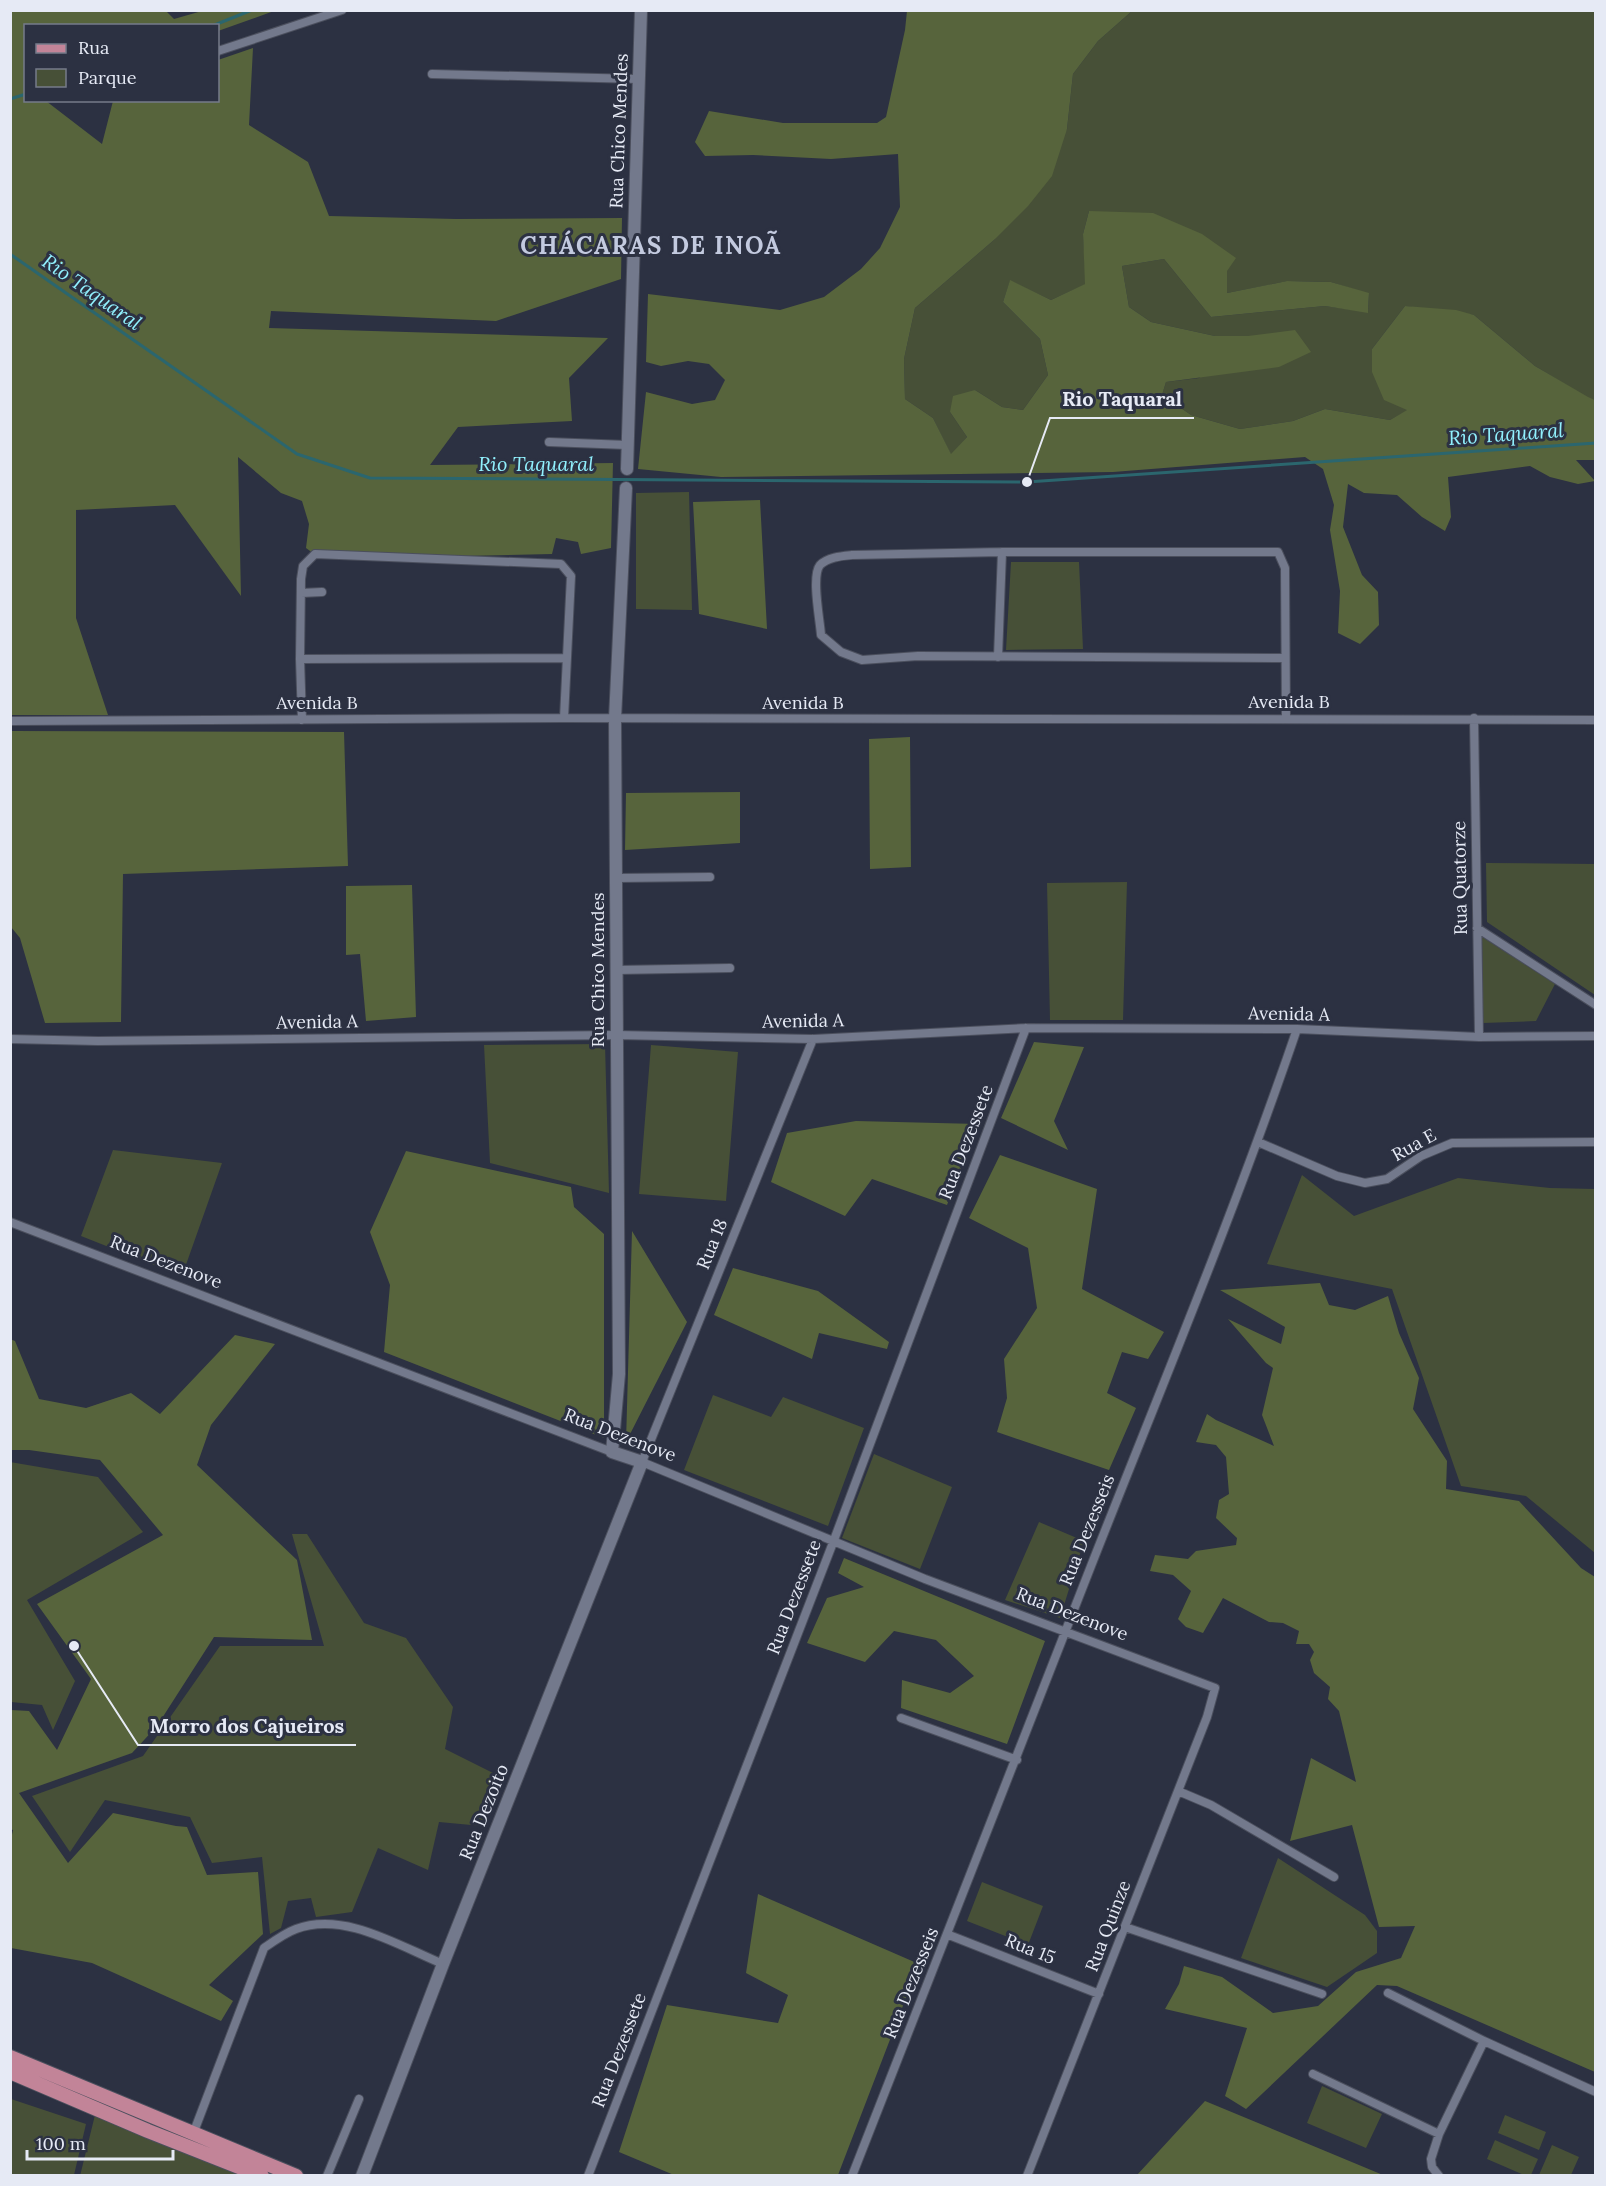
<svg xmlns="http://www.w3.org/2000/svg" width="1606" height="2186" font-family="Lora,serif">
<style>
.green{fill:#475037}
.forest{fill:#57643c}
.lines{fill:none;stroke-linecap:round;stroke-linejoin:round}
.stream{stroke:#2b666e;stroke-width:3}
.minor-casing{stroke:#4b4f5d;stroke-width:10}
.secondary-casing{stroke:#4b4f5d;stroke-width:14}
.primary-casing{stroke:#4b4f5d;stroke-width:16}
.minor{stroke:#73798c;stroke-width:8}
.secondary{stroke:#73798c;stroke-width:12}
.primary{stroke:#c28498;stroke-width:14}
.labels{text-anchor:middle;stroke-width:6;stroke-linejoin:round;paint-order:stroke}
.street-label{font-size:18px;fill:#e6eaf5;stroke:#2c3142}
.water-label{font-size:20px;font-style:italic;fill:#91f0fd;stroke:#2c3142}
.district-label{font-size:24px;font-weight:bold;letter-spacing:1.5px;fill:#c3cadf;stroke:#2c3142}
.leader{fill:none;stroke:#e6eaf5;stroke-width:2}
.callout-dot{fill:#e6eaf5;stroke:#2c3142;stroke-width:2}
.callout-label{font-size:20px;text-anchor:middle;font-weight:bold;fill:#e6eaf5;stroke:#2c3142;stroke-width:6;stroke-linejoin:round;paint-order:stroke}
</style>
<rect width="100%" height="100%" fill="#2c3142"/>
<path class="green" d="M1132,11H1595V400L1588,398L1535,366L1474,315L1405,306L1372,349L1408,410L1390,420L1325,409L1293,421L1240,429L1191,415L1162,395L1166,382L1199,378L1248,336H1215L1151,322L1129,307L1122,266L1164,259L1211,317L1325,306L1368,312L1369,294L1331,282L1288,281L1227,293V271L1089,211L1083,234L1086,284L1051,300L1010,281L1003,302L1040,339L1048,375L1023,410L1002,407L975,390L950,412L967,437L951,455L933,418L905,399L904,359L915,308L994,240L1067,129L1073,74L1098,41Z
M689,492L692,610L636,609V493Z
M1011,562H1079L1083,649L1006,650Z
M1486,863L1595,864V995L1487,922Z
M1127,882L1123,1020H1050L1047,883Z
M1482,937L1555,984L1536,1021L1483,1023Z
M605,1044L609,1193L490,1163L484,1045Z
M651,1045L738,1052L726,1201L639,1194Z
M113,1150L222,1163L182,1276L81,1236Z
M1302,1175L1354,1216L1458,1178L1550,1188L1595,1189V1553L1526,1496L1461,1486L1392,1289L1267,1264Z
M713,1395L771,1417L783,1397L864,1428L828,1526L684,1470Z
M874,1454L952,1487L920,1569L842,1538Z
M10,1462L98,1477L143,1532L27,1600L75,1681L53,1730L42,1705L11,1702Z
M1039,1522L1084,1541L1060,1618L1005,1600Z
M292,1534H307L364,1623L406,1638L453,1707L445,1749L501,1777L482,1826L439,1822L428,1870L378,1848L352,1912L316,1917L311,1898L288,1901L281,1928L270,1934L262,1857L212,1863L190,1817L105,1800L70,1852L32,1796L143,1756L220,1646H324Z
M1278,1858L1365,1915L1377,1931V1953L1327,1987L1241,1958Z
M982,1882L1043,1906L1028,1945L967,1921Z
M1322,2086L1382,2114L1366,2148L1307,2123Z
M11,2099L86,2124L74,2175H11Z
M95,2115L244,2176H80Z
M1505,2115L1546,2132L1539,2150L1498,2133Z
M1495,2140L1538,2159L1531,2175H1524L1487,2159Z
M1552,2145L1579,2157L1571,2175H1539Z"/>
<path class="forest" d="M11,11H166L174,19L202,11H274L218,31V26H26V100L46,101L102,144L113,101L218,100V60L253,48L249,125L308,162L329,216L456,219L622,218L621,279L496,321L271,311L269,328L608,338L569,378L572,421L458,427L430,465L613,463L611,548L581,554L578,542L556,538L552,554L321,559L306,548L309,524L302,501L281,493L238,457L241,596L175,505L76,510V618L108,715H11Z
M907,11H1132L1098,41L1073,74L1067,129L1052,176L1028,206L994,240L915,308L904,359L905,399L933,418L951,454L967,437L950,412L953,396L975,390L1002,407L1023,410L1048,375L1040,339L1003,302L1010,280L1051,300L1085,284L1083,234L1089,211L1153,213L1202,234L1236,258L1227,271V293L1287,281L1331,282L1369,293L1368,313L1325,306L1211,317L1164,259L1122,266L1129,307L1151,322L1215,336H1248L1295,330L1311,352L1279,367L1166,382L1162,395L1191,415L1240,429L1293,421L1325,409L1390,420L1407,410L1384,400L1372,372V349L1405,306L1456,310L1474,315L1535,366L1588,397L1595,400V460H1576L1595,481L1578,484L1550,477L1530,466L1448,477L1451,517L1445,531L1422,517L1397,495L1364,493L1348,484L1343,527L1362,575L1378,592L1379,625L1360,644L1338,633L1340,591L1330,530L1334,505L1323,469L1305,457L1113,472L721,477L638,469L646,392L692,404L715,400L725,380L709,364L688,361L661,366L646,362L648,294L780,310L824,297L861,269L880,248L900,207L898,154L831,159L753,155L705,156L695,142L709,111L783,123H877L886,117L905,30Z
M760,500L767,629L699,614L693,502Z
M11,731L344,732L348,866L123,874L121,1022L45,1023L20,938L11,927Z
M910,737L911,867L870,869L869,739Z
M740,792V843L625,850L626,793Z
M412,885L416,1017L366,1021L360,954L346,955V886Z
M1034,1042L1084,1047L1054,1121L1068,1150L1001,1118Z
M856,1121L978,1124L947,1205L872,1179L845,1216L771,1182L787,1133Z
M406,1151L571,1187L574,1207L604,1234V1438L384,1352L390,1285L370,1232Z
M1000,1155L1097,1189L1082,1289L1164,1332L1148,1359L1122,1352L1107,1393L1136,1408L1109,1470L997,1432L1007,1398L1004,1359L1037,1308L1028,1248L969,1218Z
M632,1231L687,1322L626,1442Z
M733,1268L818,1291L889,1342L887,1349L819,1333L812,1359L714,1315Z
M1320,1283L1329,1305L1355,1310L1388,1296L1399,1333L1419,1378L1413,1409L1447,1461L1446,1489L1519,1501L1581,1568L1595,1577V2072L1397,1986L1377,1985L1246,2109L1225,2096L1247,2028L1165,2009L1179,1984L1184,1966L1222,1977L1273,2013L1318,2006L1356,1972L1401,1958L1415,1926L1379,1927L1352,1825L1290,1841L1311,1758L1356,1782L1339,1711L1328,1699L1330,1687L1314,1673L1310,1660L1314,1652L1309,1644H1296L1299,1631L1283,1623L1269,1622L1223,1598L1203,1633L1186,1627L1178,1619L1191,1591L1173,1575L1150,1571L1155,1555L1188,1559L1196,1551L1236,1545L1237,1538L1216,1518L1219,1500L1229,1494L1226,1457L1216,1445L1196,1442L1207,1414L1216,1420L1274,1446L1262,1415L1273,1368L1266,1363L1228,1319L1281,1344L1285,1327L1220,1290Z
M235,1335L275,1344L211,1425L197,1465L297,1560L312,1640L214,1637L157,1726L132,1753L19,1793L68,1863L113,1813L176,1826L187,1827L207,1875L258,1872L263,1934L209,1985L233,2001L221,2021L92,1963L11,1948L10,1844L13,1830L10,1829L11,1710L29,1711L57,1750L91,1679L37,1604L163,1535L100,1460L29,1450H11L10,1339L15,1341L39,1399L86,1408L131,1393L160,1414Z
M844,1558L1045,1641L1007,1744L901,1708L902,1680L950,1693L974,1676L936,1640L894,1631L865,1662L807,1643L827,1598L864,1587L838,1573Z
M758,1894L919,1964L838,2175H674L619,2152L667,2005L778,2023L788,1995L746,1973Z
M1205,2101L1383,2175H1137Z"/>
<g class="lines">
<path class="stream" d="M212,26L252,10
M10,99L26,94
M10,254L297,454L370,478L1027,482L1596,443"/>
<g class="minor-casing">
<path id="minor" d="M218,51L342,10
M432,74L638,79
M549,442L627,445
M301,593L322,592
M998,657L1002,552
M1285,658L918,656L862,660L841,652L821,635C820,620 811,576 820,565C828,557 842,556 852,555L1002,552H1278L1285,568L1286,719
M300,659L567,658
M1474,718L1479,1037
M302,720L300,659L301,579L303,566L315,554L561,564L571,576L564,718
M10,721L564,718L1596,720
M616,878L710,877
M1477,928L1596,1005
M616,970L730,968
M10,1039L98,1041L616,1035L813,1039L1026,1028L1297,1029L1479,1037L1596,1036
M813,1039L642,1462L925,1579L1215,1688L1207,1717L1027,2176
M1258,1142L1337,1176L1365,1183L1387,1179L1421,1156L1452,1143L1596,1142
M10,1222L612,1452
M901,1718L1017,1760
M1178,1791L1211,1805L1334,1877
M1125,1927L1322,1994
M949,1935L1099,1994
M1388,1993L1484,2041L1596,2092
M1313,2074L1439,2134
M193,2134L264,1948C274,1941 285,1933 296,1929C344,1911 399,1946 443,1964
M327,2176L359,2099
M588,2176L834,1540L1026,1028
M852,2176C933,1973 1011,1769 1091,1566C1161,1388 1235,1211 1297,1029
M1439,2176L1432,2167L1431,2159L1439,2134L1484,2041"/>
</g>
<g class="secondary-casing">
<path id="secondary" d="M627,469L641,10
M362,2176L443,1964L642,1462L612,1452L619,1374L615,719L626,488"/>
</g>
<g class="primary-casing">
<path id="primary" d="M10,2057L296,2176
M10,2072L148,2131L262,2176"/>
</g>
<use href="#minor" class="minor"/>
<use href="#secondary" class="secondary"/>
<use href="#primary" class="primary"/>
</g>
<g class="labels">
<g class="street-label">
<text transform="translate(619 131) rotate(-88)" y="6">Rua Chico Mendes</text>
<text x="1289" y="708">Avenida B</text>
<text x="317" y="709">Avenida B</text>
<text x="803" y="709">Avenida B</text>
<text transform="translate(1460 878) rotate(-91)" y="6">Rua Quatorze</text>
<text transform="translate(598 970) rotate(-90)" y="6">Rua Chico Mendes</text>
<text transform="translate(1289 1014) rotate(1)" y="6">Avenida A</text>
<text transform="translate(803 1021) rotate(-1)" y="6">Avenida A</text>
<text transform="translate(317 1022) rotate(-1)" y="6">Avenida A</text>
<text transform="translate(966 1142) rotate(-69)" y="6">Rua Dezessete</text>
<text transform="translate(1414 1145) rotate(-29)" y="6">Rua E</text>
<text transform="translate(712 1244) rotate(-68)" y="6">Rua 18</text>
<text transform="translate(166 1262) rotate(21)" y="6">Rua Dezenove</text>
<text transform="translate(620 1435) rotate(21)" y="6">Rua Dezenove</text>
<text transform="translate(1087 1530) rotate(-68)" y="6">Rua Dezesseis</text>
<text transform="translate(794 1597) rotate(-69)" y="6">Rua Dezessete</text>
<text transform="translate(1072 1614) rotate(21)" y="6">Rua Dezenove</text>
<text transform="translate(484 1812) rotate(-68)" y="6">Rua Dezoito</text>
<text transform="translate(1108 1926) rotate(-69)" y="6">Rua Quinze</text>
<text transform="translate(1030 1949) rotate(22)" y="6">Rua 15</text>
<text transform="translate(911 1983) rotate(-68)" y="6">Rua Dezesseis</text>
<text transform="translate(619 2050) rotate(-69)" y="6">Rua Dezessete</text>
</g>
<g class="water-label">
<text transform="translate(92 292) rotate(35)" y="7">Rio Taquaral</text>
<text transform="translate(1506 434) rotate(-4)" y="7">Rio Taquaral</text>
<text x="536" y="471">Rio Taquaral</text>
</g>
<g class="district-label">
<text x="651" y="254">CHÁCARAS DE INOÃ</text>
</g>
</g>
<path class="leader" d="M1027 482L1050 418H1194M74 1646L138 1745H356"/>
<g class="callout-dot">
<circle cx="1027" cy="482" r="6"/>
<circle cx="74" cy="1646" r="6"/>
</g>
<g class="callout-label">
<text x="1122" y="406">Rio Taquaral</text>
<text x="247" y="1733">Morro dos Cajueiros</text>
</g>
<rect width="1606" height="2186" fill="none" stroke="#e6eaf5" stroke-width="24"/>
<rect x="24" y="24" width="195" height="78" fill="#2c3142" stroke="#767b8a" stroke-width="1.5"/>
<rect x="36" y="44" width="30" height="9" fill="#c28498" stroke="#767b8a" stroke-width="1.5"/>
<text x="78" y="54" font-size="18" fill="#e6eaf5">Rua</text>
<rect x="36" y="69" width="30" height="18" fill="#475037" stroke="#767b8a" stroke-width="1.5"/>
<text x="78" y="84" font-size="18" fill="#e6eaf5">Parque</text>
<path d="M27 2150v9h146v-9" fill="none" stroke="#e6eaf5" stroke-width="3"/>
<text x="36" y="2150" font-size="18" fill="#e6eaf5" stroke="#2c3142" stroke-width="4.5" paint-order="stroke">100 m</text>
</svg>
